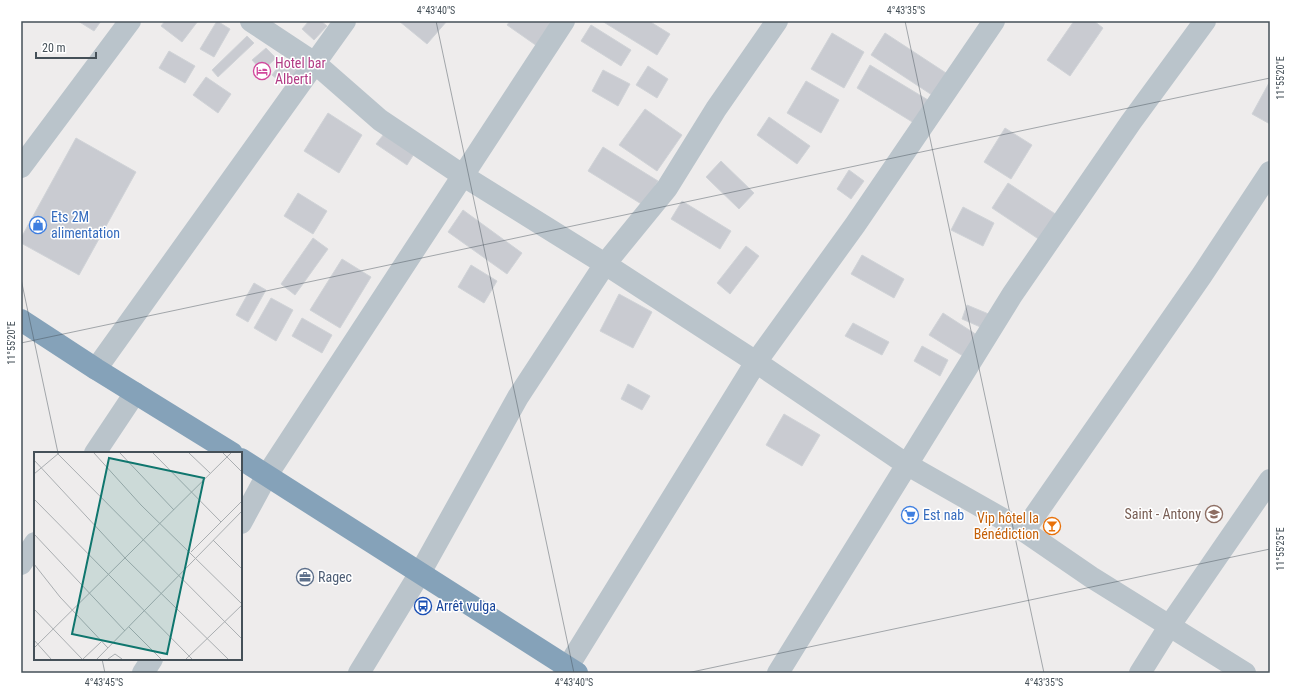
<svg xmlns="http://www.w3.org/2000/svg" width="1291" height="694" font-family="'Roboto Condensed',sans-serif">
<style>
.building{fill:#c9cbd1;stroke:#d0d3d7}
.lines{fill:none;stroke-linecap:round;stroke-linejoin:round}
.street{stroke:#bac4cb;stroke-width:22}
.highway{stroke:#85a2b9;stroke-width:22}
.ticks{fill:none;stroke:#455058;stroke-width:1;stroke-opacity:0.45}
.labels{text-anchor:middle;stroke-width:3;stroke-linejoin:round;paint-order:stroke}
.hotel-label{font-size:14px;fill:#b23c85;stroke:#fff;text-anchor:start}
.shop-label{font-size:14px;fill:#366cbe;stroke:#fff;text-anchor:start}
.education-label{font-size:14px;fill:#785e54;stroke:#fff;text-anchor:end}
.food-label{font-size:14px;fill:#c56008;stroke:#fff;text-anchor:end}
.service-label{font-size:14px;fill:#4e5e75;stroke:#fff;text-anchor:start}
.transit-label{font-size:14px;fill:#164399;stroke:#fff;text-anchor:start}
.inset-road{fill:none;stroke:#aaaeb1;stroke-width:1}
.view{fill:#0f766e;fill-opacity:0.15;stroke:#0f766e;stroke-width:2}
.inset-edge{fill:none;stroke:#455058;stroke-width:2}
.neatline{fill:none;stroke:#455058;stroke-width:1.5}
.ticks-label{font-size:10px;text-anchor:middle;fill:#455058}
</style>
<rect width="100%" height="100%" fill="#eeecec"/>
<path class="building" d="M78,21H101L94,31Z
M165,21H198L182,42L161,26Z
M217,21L230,29L214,57L200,49Z
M309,21H321L327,26L314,40L302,29Z
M399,21H447L427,44Z
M510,21H547L552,25L537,46L507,25Z
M602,21H649L670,34L657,55Z
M1074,21H1094L1103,28L1070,76L1047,60Z
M591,25L631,50L621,66L581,41Z
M832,33L864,52L844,88L811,69Z
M885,33L946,73L932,95L871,55Z
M247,36L254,43L218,77L212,70Z
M266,48L276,58L262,71L252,60Z
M169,51L195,66L185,83L159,68Z
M284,59L299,70L286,86L272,75Z
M870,65L928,100L914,123L857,88Z
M648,66L668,79L657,98L636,85Z
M603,70L630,84L618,106L592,91Z
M206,77L231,94L218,113L193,95Z
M806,81L839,100L821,133L787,113Z
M1270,81V124L1252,114Z
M645,109L682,135L657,171L619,145Z
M328,113L362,135L339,173L304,151Z
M769,117L810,146L797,164L757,135Z
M1005,128L1032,145L1011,179L984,162Z
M384,134L414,154L407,165L376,144Z
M76,138L136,172L79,275L21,243V238Z
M603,147L658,181L643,205L588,171Z
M721,161L754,193L739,209L706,177Z
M849,170L864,181L851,199L837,189Z
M1008,183L1060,217L1043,242L992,208Z
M298,193L327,211L313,234L284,216Z
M682,201L731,231L720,249L671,219Z
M963,207L994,223L983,246L951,230Z
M463,210L522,253L507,274L448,232Z
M313,238L328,249L295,295L281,284Z
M746,246L759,256L730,294L717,283Z
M862,255L904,279L894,298L851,274Z
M342,259L371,277L340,328L310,310Z
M471,265L497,281L484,303L458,287Z
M254,283L266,290L248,322L236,315Z
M619,294L652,312L633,348L600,331Z
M271,298L293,310L276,341L254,328Z
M967,305L991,315L985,329L962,319Z
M943,313L977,335L963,356L929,335Z
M302,318L332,335L322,353L292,336Z
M853,323L889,342L882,355L845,336Z
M922,346L948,360L940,376L914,361Z
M628,384L650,396L642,410L621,399Z
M784,414L820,435L802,466L766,445Z"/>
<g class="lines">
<path class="street" d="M251,21L316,64L380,120L462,175L605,264L756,362L906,464L1024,531L1091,577L1245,673
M21,167L130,21
M96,369L345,21
M95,453L135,393
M241,523L267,475L564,21
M1024,531L1202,275L1270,172
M21,564L35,543
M143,673L152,659
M359,673L420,573L518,397L605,264L667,188L716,109L777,21
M564,673L756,362L855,225L994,21
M778,673L1012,295L1131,122L1205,21
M1140,673L1170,625L1270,480"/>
<path class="highway" d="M21,320L96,369L232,453
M241,459L577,673"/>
</g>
<path class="ticks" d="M436,21L574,673M905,21L1044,673M21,279L58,453M21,343L1270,78M102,659L105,673M687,673L1270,549"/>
<defs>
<g id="hotel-ring" transform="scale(0.9)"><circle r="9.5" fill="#fff" stroke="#d1479c" stroke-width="1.5"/><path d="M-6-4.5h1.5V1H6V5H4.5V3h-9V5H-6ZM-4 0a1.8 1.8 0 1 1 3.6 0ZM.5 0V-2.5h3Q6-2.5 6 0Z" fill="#d1479c"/></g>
<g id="shop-ring" transform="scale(0.9)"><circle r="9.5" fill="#fff" stroke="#3f7fe0" stroke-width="1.5"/><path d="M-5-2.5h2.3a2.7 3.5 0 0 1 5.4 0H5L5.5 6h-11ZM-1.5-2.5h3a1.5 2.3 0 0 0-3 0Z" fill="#3f7fe0"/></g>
<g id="school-ring" transform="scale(0.9)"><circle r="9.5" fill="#fff" stroke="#8d6e63" stroke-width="1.5"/><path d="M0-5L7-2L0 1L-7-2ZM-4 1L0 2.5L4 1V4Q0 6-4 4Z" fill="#8d6e63"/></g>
<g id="supermarket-ring" transform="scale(0.9)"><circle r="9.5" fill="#fff" stroke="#3f7fe0" stroke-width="1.5"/><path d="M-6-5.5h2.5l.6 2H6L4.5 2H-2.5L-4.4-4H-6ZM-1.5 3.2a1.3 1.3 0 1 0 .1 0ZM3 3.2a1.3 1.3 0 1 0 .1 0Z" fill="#3f7fe0"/></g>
<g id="bar-ring" transform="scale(0.9)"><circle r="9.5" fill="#fff" stroke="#e8710a" stroke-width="1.5"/><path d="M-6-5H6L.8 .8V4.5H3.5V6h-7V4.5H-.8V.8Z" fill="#e8710a"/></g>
<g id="office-ring" transform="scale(0.9)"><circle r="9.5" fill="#fff" stroke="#5c6f8a" stroke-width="1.5"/><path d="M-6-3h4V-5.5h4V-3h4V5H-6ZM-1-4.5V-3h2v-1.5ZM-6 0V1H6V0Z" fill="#5c6f8a"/></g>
<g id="bus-ring" transform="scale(0.9)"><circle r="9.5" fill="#fff" stroke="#1a4fb4" stroke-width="1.5"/><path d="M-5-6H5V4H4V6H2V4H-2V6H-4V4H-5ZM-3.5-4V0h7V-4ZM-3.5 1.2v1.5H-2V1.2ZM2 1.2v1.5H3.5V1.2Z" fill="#1a4fb4"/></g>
</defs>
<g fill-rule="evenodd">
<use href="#hotel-ring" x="262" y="71"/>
<use href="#shop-ring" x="38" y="225"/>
<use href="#school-ring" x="1214" y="514"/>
<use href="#supermarket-ring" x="910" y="515"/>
<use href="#bar-ring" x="1052" y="526"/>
<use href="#office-ring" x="305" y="577"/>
<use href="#bus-ring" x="423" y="606"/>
</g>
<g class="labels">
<g class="hotel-label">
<text x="275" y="68">Hotel bar<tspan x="275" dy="16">Alberti</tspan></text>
</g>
<g class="shop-label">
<text x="51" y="222">Ets 2M<tspan x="51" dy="16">alimentation</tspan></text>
<text x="923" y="520">Est nab</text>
</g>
<g class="education-label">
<text x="1201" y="519">Saint - Antony</text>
</g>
<g class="food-label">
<text x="1039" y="523">Vip hôtel la<tspan x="1039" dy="16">Bénédiction</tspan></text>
</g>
<g class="service-label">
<text x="318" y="582">Ragec</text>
</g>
<g class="transit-label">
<text x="436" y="611">Arrêt vulga</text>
</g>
</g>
<g transform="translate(34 452)">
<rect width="208" height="208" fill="#eeecec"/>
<path class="inset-road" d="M23,1L208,187M60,1L107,53L208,152M86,1L140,58M119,1L187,70M155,1L176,21M189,1L208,20M0,8L92,107L194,207M0,22L25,1M0,47L158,207M0,82L91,179M179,88L208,117M157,100L208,49M0,112L26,145L74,196M0,157L48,207M95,175L127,207M0,188L17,207M0,196L197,1M49,207L67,190M63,207L208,59M74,207L81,202L88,207M152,207L208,153"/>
<path class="view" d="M75,6L170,26L133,202L38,182Z"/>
<rect width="208" height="208" class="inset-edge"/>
</g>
<rect width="1291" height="694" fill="none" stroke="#ffffff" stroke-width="44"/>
<path d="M36 52v6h60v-6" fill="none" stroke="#455058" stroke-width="2"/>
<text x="42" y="52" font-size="12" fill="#455058" stroke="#ffffff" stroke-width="3" paint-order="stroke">20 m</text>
<rect x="22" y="22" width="1247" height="650" class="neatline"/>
<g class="ticks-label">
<text x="436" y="14">4°43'40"S</text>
<text x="906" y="14">4°43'35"S</text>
<text transform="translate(1280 78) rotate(-90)" y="4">11°55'20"E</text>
<text transform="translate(11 343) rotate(-90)" y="4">11°55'20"E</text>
<text transform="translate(1280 549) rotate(-90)" y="4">11°55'25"E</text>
<text x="104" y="686">4°43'45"S</text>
<text x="574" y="686">4°43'40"S</text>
<text x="1044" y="686">4°43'35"S</text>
</g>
</svg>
